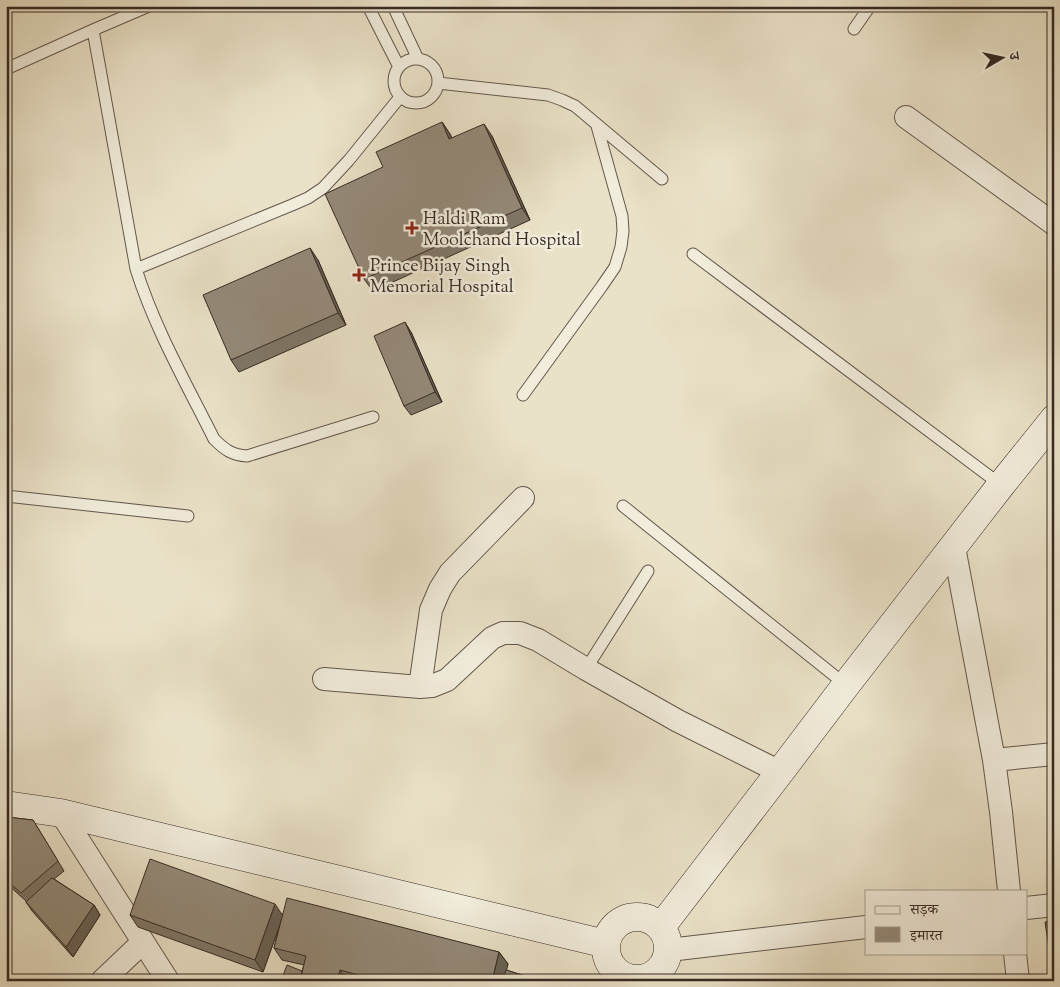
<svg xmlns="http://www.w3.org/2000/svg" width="1060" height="987" font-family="'Sorts Mill Goudy','Noto Serif Devanagari',serif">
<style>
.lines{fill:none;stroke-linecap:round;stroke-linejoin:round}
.lane-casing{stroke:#63584d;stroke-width:13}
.street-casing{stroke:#63584d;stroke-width:24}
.secondary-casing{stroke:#362a24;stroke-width:29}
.lane{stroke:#f1ecdb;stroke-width:11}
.street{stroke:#f1ecdb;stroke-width:22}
.secondary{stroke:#f1ecdb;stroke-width:28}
.wall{fill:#7f7768;stroke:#362a24}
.shaded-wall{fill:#686155;stroke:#362a24}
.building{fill:#948a79;stroke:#362a24}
.poi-dot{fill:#8f2418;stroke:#f1ecdb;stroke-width:2}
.labels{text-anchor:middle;stroke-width:5;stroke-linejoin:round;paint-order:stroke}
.poi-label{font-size:18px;fill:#362a24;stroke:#f1ecdb;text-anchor:start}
</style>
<rect width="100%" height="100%" fill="#eae2c8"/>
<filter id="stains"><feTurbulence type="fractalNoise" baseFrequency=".004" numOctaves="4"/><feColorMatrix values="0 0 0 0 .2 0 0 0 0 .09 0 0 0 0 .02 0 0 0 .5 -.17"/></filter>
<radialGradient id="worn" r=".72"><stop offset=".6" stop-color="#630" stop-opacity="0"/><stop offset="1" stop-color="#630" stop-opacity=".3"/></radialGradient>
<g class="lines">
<g class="lane-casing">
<path id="lane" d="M368,6L399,67
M393,6L418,59
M854,29L870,6
M93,30L136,269C155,329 186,383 214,439C225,450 232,455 247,456L373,417
M394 81a22 22 0 1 1 44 0a22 22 0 1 1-44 0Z
M6,69L93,30L149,6
M438,83L548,95L562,100L575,106L662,179
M693,254L1001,485
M136,269L292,205L308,198L323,188L349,160L400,97
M523,395L602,286L615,267L621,247L623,231L622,216L597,126
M6,496L188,516
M623,506L846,685
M586,669L648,571"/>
</g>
<g class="street-casing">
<path id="street" d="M906,117L1054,224
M954,547L994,760L1001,812L1009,891
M324,679L420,687L432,686L447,680L492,638L503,633H520L538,640L586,669L678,721L780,772
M420,687L431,610L440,589L450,573L523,498
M994,760L1054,754
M61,813L168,981
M1026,908L1054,905
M669,950L866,927
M1015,953L1018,981
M102,981L143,942"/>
</g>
<g class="secondary-casing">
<path id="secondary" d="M6,805L61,813L606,944
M606 948a31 31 0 1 1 62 0a31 31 0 1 1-62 0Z
M661,927L780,772L846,685L1001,485L1054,419"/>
</g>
<use href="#lane" class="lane"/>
<use href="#street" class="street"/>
<use href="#secondary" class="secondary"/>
</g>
<path class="wall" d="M442,122L450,134L452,138L492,136L530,220L373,291L364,279Z
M318,260L346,325L239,372L231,360Z
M411,332L442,402L411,415L404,406Z
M6,817L33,820L64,871L54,879L94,905L100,915L73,957L32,911L26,902V901L6,883Z
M282,914L499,952L508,964L506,970L541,981H281L302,971L304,965L282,960L274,948L279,927L263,972L138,927L130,915Z"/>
<path class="shaded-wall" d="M442,122L450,134L458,151L449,139Z
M484,124L492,136L530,220L522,208Z
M310,248L318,260L346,325L338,313Z
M405,322L411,332L442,402L435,392Z
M275,904L283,916L263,972L255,960Z
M94,905L100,915L73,957L66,947Z
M499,952L508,964L504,981H492Z
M340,970L347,981H337Z"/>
<path class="building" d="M442,122L449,139L484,124L522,208L364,279L325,194L383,167L376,152Z
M310,248L338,313L231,360L203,295Z
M405,322L435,392L404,406L374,336Z
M6,817L33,820L58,861L21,893L6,880Z
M150,859L275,904L255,960L130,915Z
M52,878L94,905L66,947L26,902Z
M287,898L499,952L492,981H380L340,970L337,981H300L306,956L274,948Z
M1054,921V981L1045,922Z
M287,965L302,971L299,981H281Z
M506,970L541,981H502Z"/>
<g class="poi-dot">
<path d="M409.5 220.5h5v5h5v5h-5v5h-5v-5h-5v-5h5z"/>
<path d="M356.5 267.5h5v5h5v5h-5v5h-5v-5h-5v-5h5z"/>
</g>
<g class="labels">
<g class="poi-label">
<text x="423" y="224">Haldi Ram<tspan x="423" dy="21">Moolchand Hospital</tspan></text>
<text x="370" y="271">Prince Bijay Singh<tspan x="370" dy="21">Memorial Hospital</tspan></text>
</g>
</g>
<rect width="1060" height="987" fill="none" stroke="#eae2c8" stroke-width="25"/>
<rect x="8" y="8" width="1045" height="972" fill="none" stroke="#362a24" stroke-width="2.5"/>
<rect x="12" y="12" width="1035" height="962" fill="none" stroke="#362a24"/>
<rect x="865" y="890" width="162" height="65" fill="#f1ecdb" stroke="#a69e92"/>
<rect x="875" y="906" width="25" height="8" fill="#f1ecdb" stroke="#a69e92"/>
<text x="910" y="914" font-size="15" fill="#362a24">सड़क</text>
<rect x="875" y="927" width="25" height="15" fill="#948a79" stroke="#a69e92"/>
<text x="910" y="940" font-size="15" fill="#362a24">इमारत</text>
<g transform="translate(1002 58) rotate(81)" stroke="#f1ecdb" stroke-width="4" paint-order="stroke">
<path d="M0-4L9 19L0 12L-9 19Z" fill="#362a24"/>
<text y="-8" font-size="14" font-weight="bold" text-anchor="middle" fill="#362a24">उ</text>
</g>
<rect width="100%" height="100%" filter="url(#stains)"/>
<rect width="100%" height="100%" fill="url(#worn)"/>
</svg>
